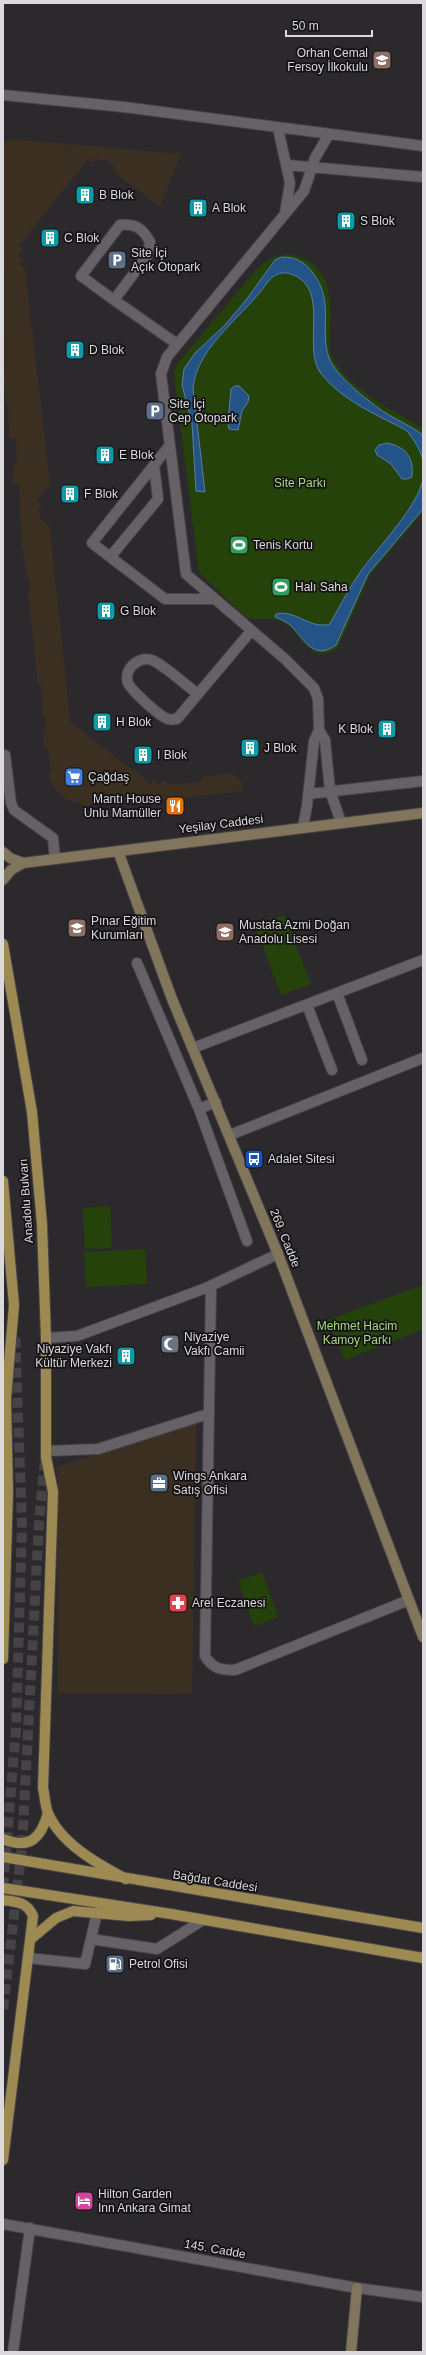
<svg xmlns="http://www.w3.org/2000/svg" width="426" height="2355" font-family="Arial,sans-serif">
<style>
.commercial{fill:#3b2f21}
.green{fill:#25420b}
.water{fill:#245487;stroke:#5b7ca0}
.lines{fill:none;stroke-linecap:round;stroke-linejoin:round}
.primary-tunnel{stroke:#464347;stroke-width:10;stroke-dasharray:10 5;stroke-linecap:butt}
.street-casing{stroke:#484549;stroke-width:12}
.secondary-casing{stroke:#484549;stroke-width:12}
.primary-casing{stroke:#484549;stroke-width:12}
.street{stroke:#656166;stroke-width:10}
.secondary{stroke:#81755c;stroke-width:10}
.primary{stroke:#9d8a52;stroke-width:10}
.labels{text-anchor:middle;stroke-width:3.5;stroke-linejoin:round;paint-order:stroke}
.poi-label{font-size:12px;fill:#dbd9dc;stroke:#141214;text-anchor:start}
.park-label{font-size:12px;fill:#a6da82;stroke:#141214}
.street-label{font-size:12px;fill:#dbd9dc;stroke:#141214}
</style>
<rect width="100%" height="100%" fill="#2c292d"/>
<path class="commercial" d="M9,139L181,154L160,207L113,171L115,167L105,159L101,162L96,158L93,163L88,159L19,246L23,250L18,256L23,260L20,264L25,269L50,485L37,500L42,505L37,510L42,515L39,517L50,527L70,722L151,784L154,780L160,784L163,780L172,785L201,782L202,777L232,773L241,780L244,791L187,797L91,803L88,807L64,798L55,789L49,776L51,772L48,749H44L43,731L46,730L45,716H42L41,684H38L28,591H30L29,577H27L22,546L19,484H13V466L17,465L16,438H9L8,405H6L3,375L5,373L3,142H9Z
M196,1422L192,1694L58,1693L57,1467Z"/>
<path class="green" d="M288,254C330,261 332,295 330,331C330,342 328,351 334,361C352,390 394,412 423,428V512L370,575L338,648C308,666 304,635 284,623C270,615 259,622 248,618C242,615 207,580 199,572L174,373L177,364L257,269L271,258Z
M284,915L311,984L281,995L255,926Z
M110,1206L112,1248L85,1249L83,1208Z
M145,1249L147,1284L86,1287L84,1252Z
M423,1285V1329L345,1360L328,1320Z
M262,1572L278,1617L254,1626L238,1581Z"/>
<path class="water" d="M282,257C296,257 305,262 313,273C335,302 319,329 329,358C336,376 366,399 381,410C394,419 410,425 423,435V462C422,452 414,440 408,432C402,427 391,423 384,419C362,408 335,393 320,372C302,346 331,287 291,274C282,271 276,274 269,280C247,314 197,345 193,388L205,492L196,491L192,423L182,385L184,369L195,353L225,325L246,300L275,260Z
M235,386H239L249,396L248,402L242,411L238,430L229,429L228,423L231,389Z
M387,443C406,447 414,457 412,477L407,479H402L391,464L377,455L375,450L379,445Z
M423,478V509L368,574L336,645C312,662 304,637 289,624C285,621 280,619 275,617L276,614C296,609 310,630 330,624C340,606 349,588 361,571C378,547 419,506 423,478Z"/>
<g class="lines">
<path class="primary-tunnel" d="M3,1887L16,1729L22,1525L15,1334
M3,2009L22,1847L39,1522L45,1459"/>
<g class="street-casing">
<path id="street" d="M3,95L124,107L423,146
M278,128L290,183L285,213
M287,165L423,177
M114,300L81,276L120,225C136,223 143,229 150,242L147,256L114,300L177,344
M170,445L92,543L165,599H213
M111,556L158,499L154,465
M198,694L177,719C175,719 170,720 168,719C160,717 131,690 128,683C123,668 141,654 154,661C169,669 184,684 198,694L251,631
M319,730L325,740L330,791L341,822
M5,755L11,803L14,810L53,838L55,859
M308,794L423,781
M303,827L307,806L314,741L319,730L318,699L314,688L286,660L186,574L161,374L167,357L304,191L315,158L329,134
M137,963L199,1109L247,1241
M337,993L362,1060
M307,1005L332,1070
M193,1048L423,960
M199,1109L216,1102
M230,1135L423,1058
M211,1286L205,1656C213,1669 221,1670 235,1670L409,1600
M46,1338L77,1336L206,1288L278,1254
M46,1451L98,1449L208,1414
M91,1939L97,1912
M28,1958L85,1964L91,1939L157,1949L203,1920
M3,2224L357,2288L423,2297
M13,2352L30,2228"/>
</g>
<g class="secondary-casing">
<path id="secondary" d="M118,851L172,999L278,1254L423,1637
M3,852L10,858L23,863
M3,880L11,870L23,863L423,813
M351,2352L357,2288"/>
</g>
<g class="primary-casing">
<path id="primary" d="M3,944L32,1112L42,1224L46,1338V1457L53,1492L43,1788C45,1796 45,1806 48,1813C61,1844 98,1864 126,1879
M3,1181L14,1305L6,1398L8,1491L3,1659
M3,1839C30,1850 41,1838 48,1813
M3,1857L423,1928
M3,1888L171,1914L423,1958
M3,1900C17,1902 27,1902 33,1916L3,2160
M31,1939L56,1918L73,1911L129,1916L151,1915"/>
</g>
<use href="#street" class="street"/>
<use href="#secondary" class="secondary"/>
<use href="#primary" class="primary"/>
</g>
<defs>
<g id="school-square" transform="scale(1)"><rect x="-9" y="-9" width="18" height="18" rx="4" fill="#8d6e63" stroke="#141214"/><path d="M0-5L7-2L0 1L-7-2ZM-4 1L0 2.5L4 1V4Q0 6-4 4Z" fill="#fff"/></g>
<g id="building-square" transform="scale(1)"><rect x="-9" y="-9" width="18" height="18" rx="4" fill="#0f9aa8" stroke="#141214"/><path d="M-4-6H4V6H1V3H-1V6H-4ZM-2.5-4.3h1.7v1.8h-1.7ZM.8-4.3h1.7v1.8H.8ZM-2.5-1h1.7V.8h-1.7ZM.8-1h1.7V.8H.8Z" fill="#fff"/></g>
<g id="parking-square" transform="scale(1)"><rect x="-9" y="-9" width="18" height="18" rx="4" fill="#5c6f8a" stroke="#141214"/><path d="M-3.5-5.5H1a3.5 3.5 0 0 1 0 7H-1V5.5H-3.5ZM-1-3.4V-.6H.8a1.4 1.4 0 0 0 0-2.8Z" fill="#fff"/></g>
<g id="stadium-square" transform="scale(1)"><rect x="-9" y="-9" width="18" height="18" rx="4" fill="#2e9e5b" stroke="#141214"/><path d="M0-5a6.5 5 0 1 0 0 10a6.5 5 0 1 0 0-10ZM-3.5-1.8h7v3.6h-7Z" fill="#fff"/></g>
<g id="supermarket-square" transform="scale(1)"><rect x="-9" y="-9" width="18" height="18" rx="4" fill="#3f7fe0" stroke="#141214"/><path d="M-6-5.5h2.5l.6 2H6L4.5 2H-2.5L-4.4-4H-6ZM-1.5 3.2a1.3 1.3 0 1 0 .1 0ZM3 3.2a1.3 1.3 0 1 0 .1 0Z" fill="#fff"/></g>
<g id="restaurant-square" transform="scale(1)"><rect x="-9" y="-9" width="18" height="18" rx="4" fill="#e8710a" stroke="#141214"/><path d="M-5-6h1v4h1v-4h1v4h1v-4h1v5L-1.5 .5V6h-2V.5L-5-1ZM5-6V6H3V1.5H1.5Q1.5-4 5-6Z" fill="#fff"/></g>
<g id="bus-square" transform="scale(1)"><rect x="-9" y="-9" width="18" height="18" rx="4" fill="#1a4fb4" stroke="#141214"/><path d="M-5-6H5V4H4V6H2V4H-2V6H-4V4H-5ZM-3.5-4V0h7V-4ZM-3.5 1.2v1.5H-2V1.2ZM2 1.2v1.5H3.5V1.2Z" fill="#fff"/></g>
<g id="mosque-square" transform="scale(1)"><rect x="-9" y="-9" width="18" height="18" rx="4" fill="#6b7280" stroke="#141214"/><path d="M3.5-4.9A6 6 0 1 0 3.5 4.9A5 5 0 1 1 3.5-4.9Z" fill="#fff"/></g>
<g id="office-square" transform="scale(1)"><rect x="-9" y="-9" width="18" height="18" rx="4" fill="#5c6f8a" stroke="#141214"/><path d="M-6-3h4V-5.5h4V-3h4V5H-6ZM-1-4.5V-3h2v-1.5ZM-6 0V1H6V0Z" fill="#fff"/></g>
<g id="pharmacy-square" transform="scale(1)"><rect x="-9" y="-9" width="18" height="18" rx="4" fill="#e0444e" stroke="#141214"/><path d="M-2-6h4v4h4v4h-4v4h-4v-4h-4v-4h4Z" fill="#fff"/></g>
<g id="fuel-square" transform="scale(1)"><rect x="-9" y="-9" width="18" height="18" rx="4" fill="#5c6f8a" stroke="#141214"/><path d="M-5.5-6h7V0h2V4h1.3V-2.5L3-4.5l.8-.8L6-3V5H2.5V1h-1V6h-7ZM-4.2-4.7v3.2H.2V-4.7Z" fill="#fff"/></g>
<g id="hotel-square" transform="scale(1)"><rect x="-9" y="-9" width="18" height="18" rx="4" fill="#d1479c" stroke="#141214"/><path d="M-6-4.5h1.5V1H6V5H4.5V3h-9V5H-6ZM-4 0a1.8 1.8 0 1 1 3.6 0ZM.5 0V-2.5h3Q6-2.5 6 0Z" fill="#fff"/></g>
</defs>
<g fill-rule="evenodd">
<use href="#school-square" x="382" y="60"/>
<use href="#building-square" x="85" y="195"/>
<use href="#building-square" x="198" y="208"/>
<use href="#building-square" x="346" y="221"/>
<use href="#building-square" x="50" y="238"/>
<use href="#parking-square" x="117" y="260"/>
<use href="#building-square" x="75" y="350"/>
<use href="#parking-square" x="155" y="411"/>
<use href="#building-square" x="105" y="455"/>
<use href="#building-square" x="70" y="494"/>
<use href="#stadium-square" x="239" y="545"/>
<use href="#stadium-square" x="281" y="587"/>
<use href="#building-square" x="106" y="611"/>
<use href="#building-square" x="102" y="722"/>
<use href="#building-square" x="387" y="729"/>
<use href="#building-square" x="250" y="748"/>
<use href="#building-square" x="143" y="755"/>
<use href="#supermarket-square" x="74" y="777"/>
<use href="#restaurant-square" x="175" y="806"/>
<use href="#school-square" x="77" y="928"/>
<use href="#school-square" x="225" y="932"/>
<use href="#bus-square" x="254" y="1159"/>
<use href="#mosque-square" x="170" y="1344"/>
<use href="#building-square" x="126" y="1356"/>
<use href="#office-square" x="159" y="1483"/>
<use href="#pharmacy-square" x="178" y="1603"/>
<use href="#fuel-square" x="115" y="1964"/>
<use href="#hotel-square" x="84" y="2201"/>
</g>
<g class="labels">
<g class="poi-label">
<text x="368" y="57" text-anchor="end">Orhan Cemal<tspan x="368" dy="14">Fersoy İlkokulu</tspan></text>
<text x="99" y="199">B Blok</text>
<text x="212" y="212">A Blok</text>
<text x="360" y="225">S Blok</text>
<text x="64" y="242">C Blok</text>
<text x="131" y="257">Site İçi<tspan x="131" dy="14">Açık Otopark</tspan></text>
<text x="89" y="354">D Blok</text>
<text x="169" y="408">Site İçi<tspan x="169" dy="14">Cep Otopark</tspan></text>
<text x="119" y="459">E Blok</text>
<text x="84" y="498">F Blok</text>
<text x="253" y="549">Tenis Kortu</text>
<text x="295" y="591">Halı Saha</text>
<text x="120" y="615">G Blok</text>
<text x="116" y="726">H Blok</text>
<text x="373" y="733" text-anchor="end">K Blok</text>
<text x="264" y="752">J Blok</text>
<text x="157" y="759">I Blok</text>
<text x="88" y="781">Çağdaş</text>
<text x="161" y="803" text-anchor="end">Mantı House<tspan x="161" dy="14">Unlu Mamüller</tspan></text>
<text x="91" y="925">Pınar Eğitim<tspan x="91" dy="14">Kurumları</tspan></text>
<text x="239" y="929">Mustafa Azmi Doğan<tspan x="239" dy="14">Anadolu Lisesi</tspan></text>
<text x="268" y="1163">Adalet Sitesi</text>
<text x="184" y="1341">Niyaziye<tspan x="184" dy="14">Vakfı Camii</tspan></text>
<text x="112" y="1353" text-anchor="end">Niyaziye Vakfı<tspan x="112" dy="14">Kültür Merkezi</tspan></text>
<text x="173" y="1480">Wings Ankara<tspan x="173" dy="14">Satış Ofisi</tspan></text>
<text x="192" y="1607">Arel Eczanesi</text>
<text x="129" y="1968">Petrol Ofisi</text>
<text x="98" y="2198">Hilton Garden<tspan x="98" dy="14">Inn Ankara Gimat</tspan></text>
</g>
<g class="park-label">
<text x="300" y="487">Site Parkı</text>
<text x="357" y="1330">Mehmet Hacim<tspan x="357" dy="14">Kamoy Parkı</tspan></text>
</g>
<g class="street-label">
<text transform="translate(221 824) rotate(-7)" y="4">Yeşilay Caddesi</text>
<text transform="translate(26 1201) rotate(-94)" y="4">Anadolu Bulvarı</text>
<text transform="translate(285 1238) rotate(68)" y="4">269. Cadde</text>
<text transform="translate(215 1881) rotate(9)" y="4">Bağdat Caddesi</text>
<text transform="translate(215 2249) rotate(10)" y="4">145. Cadde</text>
</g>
</g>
<rect width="426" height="2355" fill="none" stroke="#dbd9dc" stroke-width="8"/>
<path d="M286 30v6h86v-6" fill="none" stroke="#dbd9dc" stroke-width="2"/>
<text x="292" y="30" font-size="12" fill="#dbd9dc" stroke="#141214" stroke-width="3" paint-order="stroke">50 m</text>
</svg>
